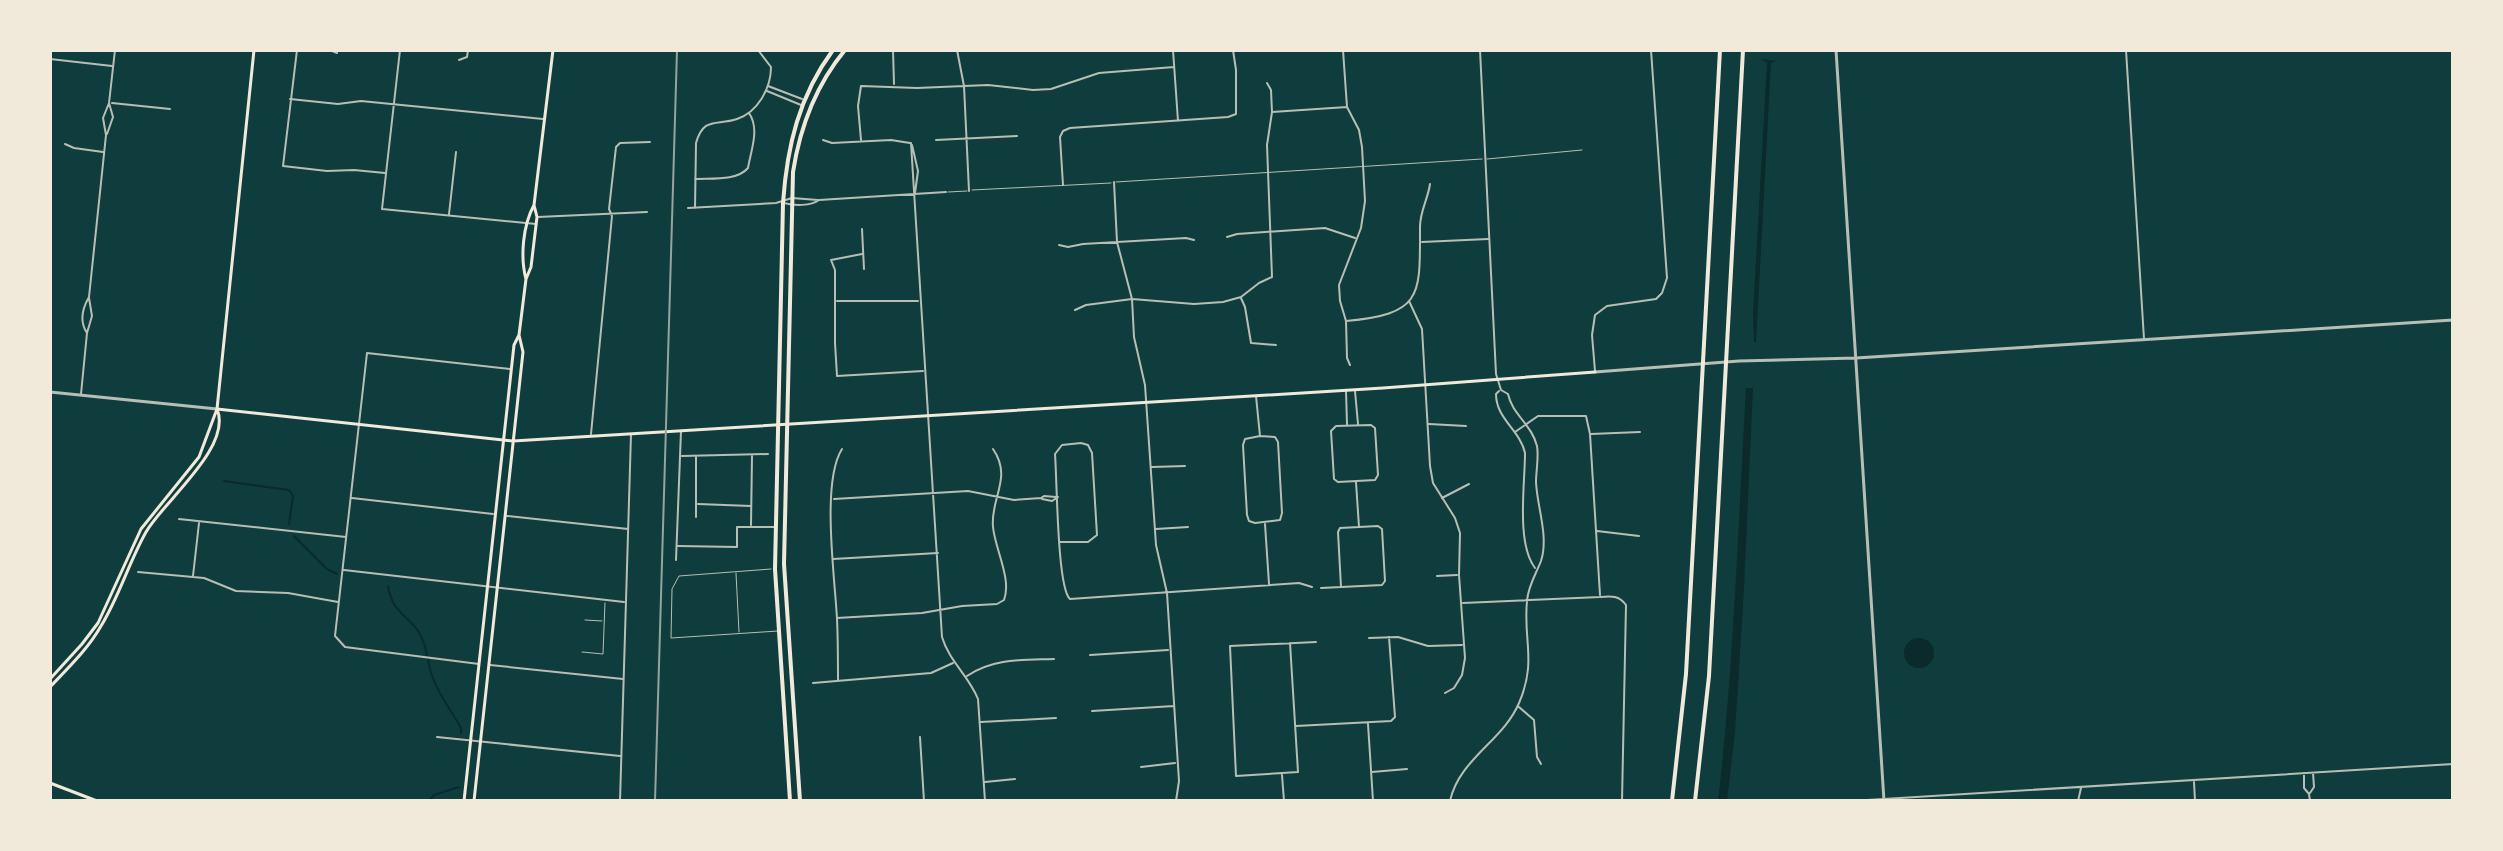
<svg xmlns="http://www.w3.org/2000/svg" width="2503" height="851" font-family="'PT Sans',sans-serif">
<style>
.water{fill:#0a2a2b}
.lines{fill:none;stroke-linecap:round;stroke-linejoin:round}
.stream{stroke:#0a2a2b;stroke-width:2}
.service{stroke:#b8beb3;stroke-width:1}
.minor{stroke:#b8beb3;stroke-width:2}
.tertiary{stroke:#b8beb3;stroke-width:3}
.secondary{stroke:#f1e9da;stroke-width:3}
.primary{stroke:#f1e9da;stroke-width:4}
.motorway{stroke:#f1e9da;stroke-width:4}
.rail{stroke:#97a49c;stroke-width:2}
</style>
<rect width="100%" height="100%" fill="#0f3d3e"/>
<path class="water" d="M1761,59L1776,61L1771,63L1756,343L1754,342L1753,313L1767,63Z
M1746,388H1753L1744,589L1735,732L1727,801H1718C1734,664 1738,526 1746,388Z
M1904 653a15 15 0 1 1 30 0a15 15 0 1 1-30 0Z"/>
<g class="lines">
<path class="stream" d="M224,481L289,490L293,496L289,524
M294,536L327,569L337,574
M388,586C393,621 421,615 427,656
M428,660C432,686 448,705 461,728V733
M429,801L434,795L459,787"/>
<path class="service" d="M1487,159L1582,150
M1116,182L1482,159
M972,190L1111,183
M948,192L967,191
M771,569L679,576L672,589L671,638L778,631
M736,573L739,632
M585,620L602,621
M582,652L603,654L605,603"/>
<path class="minor" d="M297,50L283,166L327,171L354,170L385,173
M330,50L337,53
M400,50L382,209L536,224
M893,50L894,84
M957,50L964,86L969,191
M1173,50L1178,121
M1343,50L1347,107L1359,130L1362,147L1365,201L1361,228L1339,285L1340,301L1346,321L1347,358L1350,365
M2126,50L2144,339
M50,59L112,66
M459,60L467,57L468,50
M1267,83L1271,90L1272,112L1347,107
M768,86L802,99
M767,91L801,105
M290,99L338,104L361,101L543,119
M112,103L170,109
M107,134L113,117L109,103
M823,140L832,143L891,140L910,143
M861,140L858,106L861,86L917,88L988,85L1033,90L1051,89L1099,73L1174,67
M936,140L1017,136
M911,143L942,637C949,661 969,676 978,699L985,801
M65,144L74,148L103,152
M912,145L918,171L915,193
M695,179C712,178 737,181 748,168C751,150 760,129 749,113
M1114,182L1117,242L1132,299L1134,337L1145,385L1156,545L1167,593L1179,781L1176,801
M1063,185L1060,137L1063,131L1070,128L1228,117L1236,114V70L1233,50
M784,203C794,206 811,206 819,200L946,192
M688,208L776,203L792,198L818,200
M695,208L696,143C704,116 716,126 737,119C758,112 771,88 771,67L758,50
M449,214L456,152
M538,217L647,212
M862,229L864,269
M1227,237L1237,234L1325,228L1355,238
M1422,242L1488,239
M1059,245L1068,247L1083,244L1186,238L1194,240
M862,254L831,260L835,270V343L837,376L923,371
M1241,298L1245,307L1251,343L1276,345
M837,301H918
M1409,301L1422,329L1430,466L1433,483L1455,518L1460,533L1459,575L1465,658L1462,675L1454,688L1445,693
M1075,310L1086,305L1132,299L1194,304L1223,302L1241,297L1259,283L1272,277L1267,145L1272,112
M1346,321C1423,314 1420,296 1420,227C1420,211 1428,199 1430,184
M87,333C79,321 82,309 89,297L106,135L103,118L109,103L115,50
M1595,371L1592,335L1595,315L1607,306L1656,299L1662,293L1667,278L1651,50
M1346,391L1347,424
M1355,391L1358,424
M1499,391L1496,394C1496,419 1520,430 1525,453C1525,484 1516,543 1535,568
M81,394L87,333L92,316L89,298
M1256,396L1260,436
M1429,424L1466,426
M1371,425L1375,428L1378,475L1375,480L1338,482L1334,479L1331,431L1336,426Z
M1515,432L1538,416H1586L1590,434L1600,595
M591,434L612,216L609,209L616,147L620,143L650,142
M1591,434L1640,432
M1260,436L1275,437L1278,442L1282,513L1280,520L1255,523L1249,521L1247,515L1243,445L1245,439Z
M682,456L768,454
M1152,467L1185,466
M1356,482L1359,527
M352,498L493,514
M1442,498L1469,484
M834,499L968,491L1014,500L1041,498L1044,496L1056,497
M1042,499L1052,501L1058,497
M698,504L751,506
M507,516L628,529
M696,517V457
M179,519L346,537
M1265,524L1269,584
M751,525L752,456
M1156,529L1188,527
M1597,531L1639,536
M1060,542H1088L1097,535L1092,453L1088,445L1081,443L1062,445L1055,454C1057,477 1057,588 1070,599L1299,583L1312,587
M678,546L737,547V527H775
M833,559L938,553
M676,560L681,431
M344,570L624,602
M138,572L204,578L236,591L288,593L338,602
M193,576L199,523
M1437,576L1457,575
M1321,588L1382,585L1385,581L1382,529L1378,526L1340,528L1338,532L1341,587
M1463,603L1600,597C1611,596 1619,595 1626,605L1622,801
M837,618L922,613L962,606L997,604L1004,600C1012,579 995,549 993,527C990,498 1013,478 993,449
M1369,638L1398,637L1428,646L1462,645
M1290,643L1298,772L1236,776L1230,646L1316,642
M1090,655L1168,650
M479,664L345,647L335,636L367,353L510,369
M490,665L623,679
M967,676C993,658 1023,660 1054,659
M838,681C838,660 838,640 837,619C835,578 821,482 842,449
M813,683L931,673L953,663
M1519,707L1534,720L1537,757L1541,764
M1092,711L1174,706
M981,722L1056,718
M1368,724L1373,801
M1296,726L1391,721L1395,717L1389,637
M437,737L620,756
M920,737L924,801
M1141,767L1175,763
M1372,772L1407,769
M2304,773V788L2309,794L2310,801
M1282,775L1284,801
M985,782L1015,779
M2194,782L2195,801
M2310,793L2314,787L2313,773
M331,801H350
M620,801L631,434
M1450,801C1459,759 1503,741 1519,703C1537,661 1523,641 1527,601C1528,586 1536,574 1541,561C1549,536 1537,507 1536,482C1536,471 1539,457 1537,446C1532,425 1512,414 1508,394L1501,390L1496,374L1480,50
M1851,801L2453,764
M2078,801L2081,788"/>
<path class="tertiary" d="M1836,50L1884,801
M1595,372L1739,361L1856,358L2453,320
M50,392L217,409"/>
<path class="secondary" d="M526,279C520,257 523,225 534,205
M217,409L513,441L1383,388L1595,372
M50,679L82,644L98,623L141,529L199,457L217,409L254,50
M50,687C68,668 88,649 101,626C119,597 129,562 146,532C163,502 233,447 217,409
M50,783L97,801
M464,801L514,345L519,335L526,279L531,267L537,217L534,205L553,50
M474,801L523,352L519,335"/>
<path class="primary" d="M790,801L775,569L783,203C787,146 799,96 833,50
M800,801L784,564L793,172C800,127 816,85 845,50"/>
<path class="motorway" d="M1672,801L1686,674L1720,50
M1695,801L1709,676L1743,50"/>
<path class="rail" d="M655,801L677,50"/>
</g>
<rect width="2503" height="851" fill="none" stroke="#f1e9da" stroke-width="104"/>
</svg>
